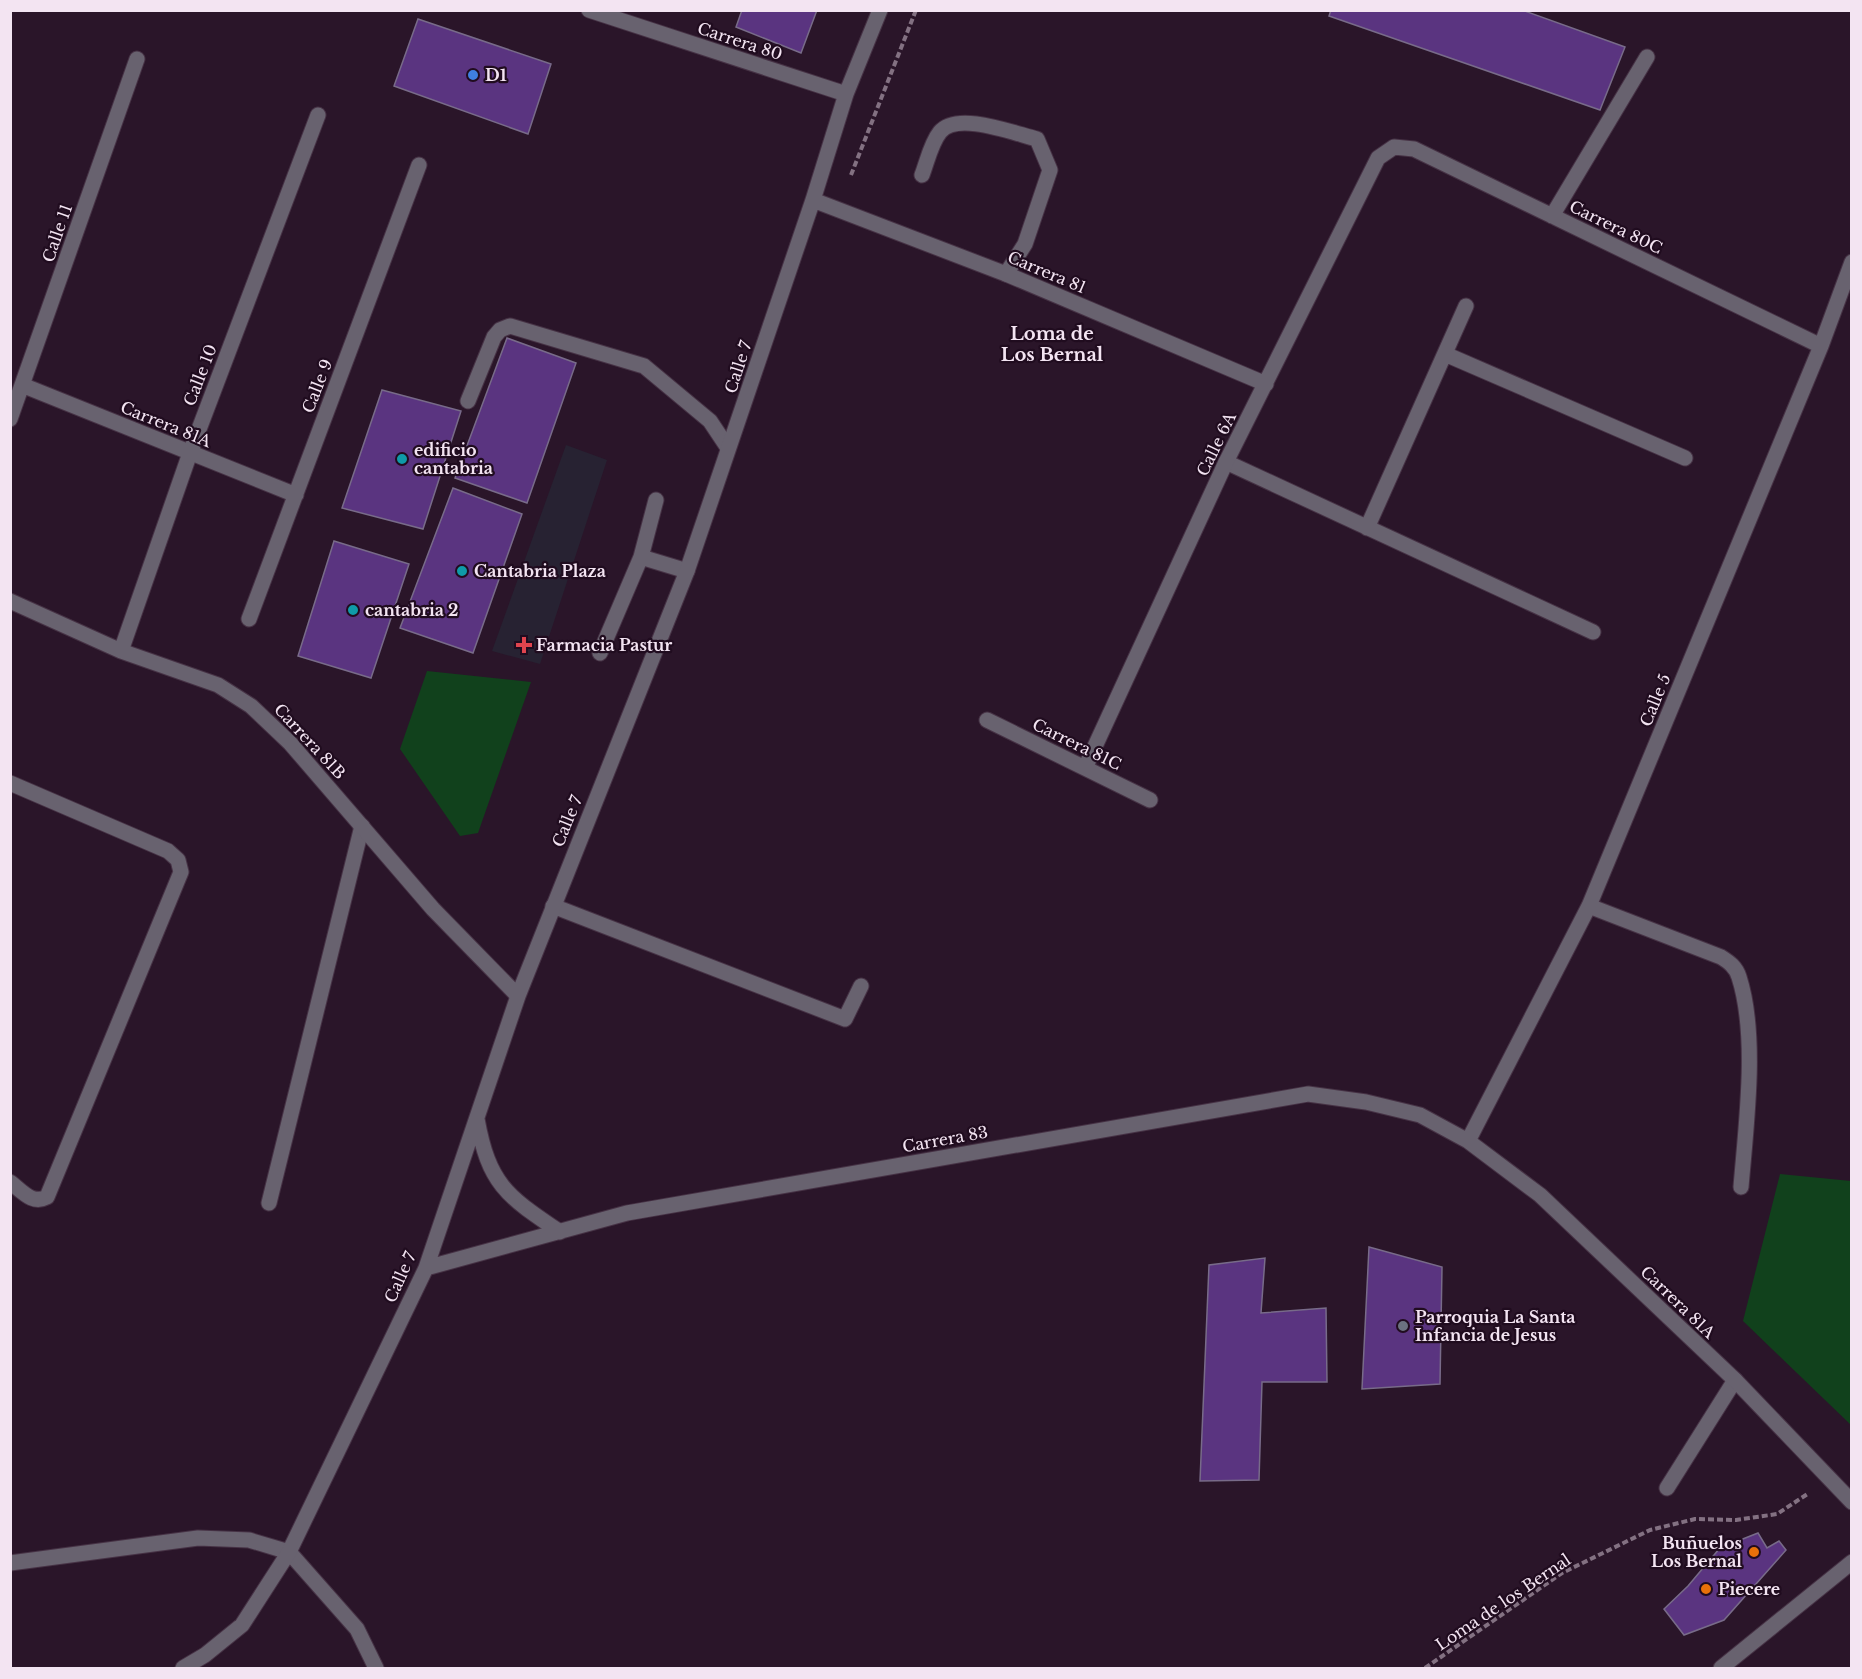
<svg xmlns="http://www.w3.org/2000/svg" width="1862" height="1679" font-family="'Libre Baskerville',serif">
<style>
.commercial{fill:#272232}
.green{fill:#11411c}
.building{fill:#5a3480;stroke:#786b89;stroke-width:1.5}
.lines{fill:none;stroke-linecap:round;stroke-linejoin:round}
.lane-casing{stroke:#463245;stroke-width:17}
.street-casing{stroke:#463245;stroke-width:17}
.path{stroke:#837182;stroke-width:4;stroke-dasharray:6 3;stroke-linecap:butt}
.lane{stroke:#68626f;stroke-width:15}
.street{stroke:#68626f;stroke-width:15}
.shop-dot{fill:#3f7fe0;stroke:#200c1f;stroke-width:2}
.culture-dot{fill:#0f9aa8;stroke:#200c1f;stroke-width:2}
.health-dot{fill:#e0444e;stroke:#200c1f;stroke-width:2}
.worship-dot{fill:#6b7280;stroke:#200c1f;stroke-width:2}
.food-dot{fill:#e8710a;stroke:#200c1f;stroke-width:2}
.labels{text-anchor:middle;stroke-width:4.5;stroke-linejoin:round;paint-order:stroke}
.street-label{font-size:16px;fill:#f3e4f2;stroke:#200c1f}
.poi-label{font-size:16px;font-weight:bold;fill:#f3e4f2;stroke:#200c1f;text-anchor:start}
.neighbourhood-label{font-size:18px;font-weight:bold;fill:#f3e4f2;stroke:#200c1f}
</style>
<rect width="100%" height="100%" fill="#2a1529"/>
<path class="commercial" d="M566,445L607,460L540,664L492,651Z"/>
<path class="green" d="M427,671L531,682L478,833L460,836L400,749Z
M1780,1174L1851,1181V1425L1743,1321Z"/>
<path class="building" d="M742,10H817L801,53L736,27Z
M1331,10H1522L1625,47L1600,110L1329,16Z
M418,19L551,64L528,134L394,86Z
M507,338L576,363L527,503L455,478Z
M382,390L461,411L423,529L342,508Z
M453,488L522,514L473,653L400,628Z
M334,541L409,564L371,678L298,656Z
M1369,1247L1442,1267L1440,1384L1362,1389Z
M1265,1258L1261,1313L1326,1308L1327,1382H1262L1259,1480L1200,1481L1209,1265Z
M1758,1533L1767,1548L1779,1541L1786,1550L1724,1620L1684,1635L1664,1609L1688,1586L1720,1548Z"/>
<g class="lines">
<g class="lane-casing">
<path id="lane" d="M922,175C927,162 931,143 940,132C957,111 1013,133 1037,139L1050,170L1025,244L1006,274
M1445,354L1685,458
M468,401L494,337L500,330L510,326L644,366L710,421L728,448
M1226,462L1593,632
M1367,528L1466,306
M641,557L687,571
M600,653L641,557L656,500
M10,783L168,851L178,860L181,872L47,1197C32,1205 22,1191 10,1182
M553,906L845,1019L861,986
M269,1203L362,826
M1667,1488L1735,1380
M10,1563L198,1538L249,1540L289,1552L357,1629L376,1668
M1721,1668L1852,1562"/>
</g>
<g class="street-casing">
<path id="street" d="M589,10L846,94
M813,200L1006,274L1266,384
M1552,216L1647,57
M22,385L296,495
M10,419L137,59
M10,601L121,651L218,685L251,706L290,743L433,909L518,996
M249,619L419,165
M121,651L190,453L318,115
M987,720L1150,800
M1085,768L1226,462L1378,158L1394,147L1414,149L1821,346
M1589,906L1721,957C1729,962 1736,967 1739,977C1758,1036 1746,1125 1741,1187
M477,1119C489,1185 507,1196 560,1232
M1468,1141L1589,906L1821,346L1852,262
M426,1268L627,1213L1308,1094L1366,1102L1420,1115L1468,1141L1540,1195L1735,1380L1852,1502
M183,1668L205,1655L242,1625L289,1552L426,1268L518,996L687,571L813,200L846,94L880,10"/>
</g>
<path class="path" d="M851,175L916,10
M1425,1668L1562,1573L1650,1530L1695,1519L1736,1520L1777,1514L1809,1493"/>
<use href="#lane" class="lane"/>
<use href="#street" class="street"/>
</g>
<circle class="shop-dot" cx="473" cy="75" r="6"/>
<g class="culture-dot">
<circle cx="402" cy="459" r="6"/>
<circle cx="462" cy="571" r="6"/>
<circle cx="353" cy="610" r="6"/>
</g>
<path class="health-dot" d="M521 636h6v6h6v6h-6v6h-6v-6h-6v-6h6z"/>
<circle class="worship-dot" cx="1403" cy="1326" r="6"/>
<g class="food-dot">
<circle cx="1754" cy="1552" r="6"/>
<circle cx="1706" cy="1589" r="6"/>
</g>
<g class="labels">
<g class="street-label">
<text transform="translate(740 41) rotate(18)" y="6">Carrera 80</text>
<text transform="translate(1616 227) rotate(26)" y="6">Carrera 80C</text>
<text transform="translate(57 233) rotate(-71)" y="6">Calle 11</text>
<text transform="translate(1047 272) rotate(23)" y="6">Carrera 81</text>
<text transform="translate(738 367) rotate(-72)" y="6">Calle 7</text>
<text transform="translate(200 375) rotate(-69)" y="6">Calle 10</text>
<text transform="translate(317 386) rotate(-69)" y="6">Calle 9</text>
<text transform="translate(166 424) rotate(22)" y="6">Carrera 81A</text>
<text transform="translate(1216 444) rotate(-64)" y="6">Calle 6A</text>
<text transform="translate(1655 700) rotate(-68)" y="6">Calle 5</text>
<text transform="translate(310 741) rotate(47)" y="6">Carrera 81B</text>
<text transform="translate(1077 744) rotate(26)" y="6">Carrera 81C</text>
<text transform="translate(567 821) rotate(-68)" y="6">Calle 7</text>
<text transform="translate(945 1139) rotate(-10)" y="6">Carrera 83</text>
<text transform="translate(400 1277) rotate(-66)" y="6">Calle 7</text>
<text transform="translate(1678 1302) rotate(44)" y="6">Carrera 81A</text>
<text transform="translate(1503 1602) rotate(-34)" y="6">Loma de los Bernal</text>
</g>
<g class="poi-label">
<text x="485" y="81">D1</text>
<text x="414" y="456">edificio<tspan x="414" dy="18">cantabria</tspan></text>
<text x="474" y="577">Cantabria Plaza</text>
<text x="365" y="616">cantabria 2</text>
<text x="536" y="651">Farmacia Pastur</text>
<text x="1415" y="1323">Parroquia La Santa<tspan x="1415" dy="18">Infancia de Jesus</tspan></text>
<text x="1742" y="1549" text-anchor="end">Buñuelos<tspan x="1742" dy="18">Los Bernal</tspan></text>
<text x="1718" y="1595">Piecere</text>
</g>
<g class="neighbourhood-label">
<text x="1052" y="340">Loma de<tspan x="1052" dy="21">Los Bernal</tspan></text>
</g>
</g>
<rect width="1862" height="1679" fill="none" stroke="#f3e4f2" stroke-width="24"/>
</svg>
